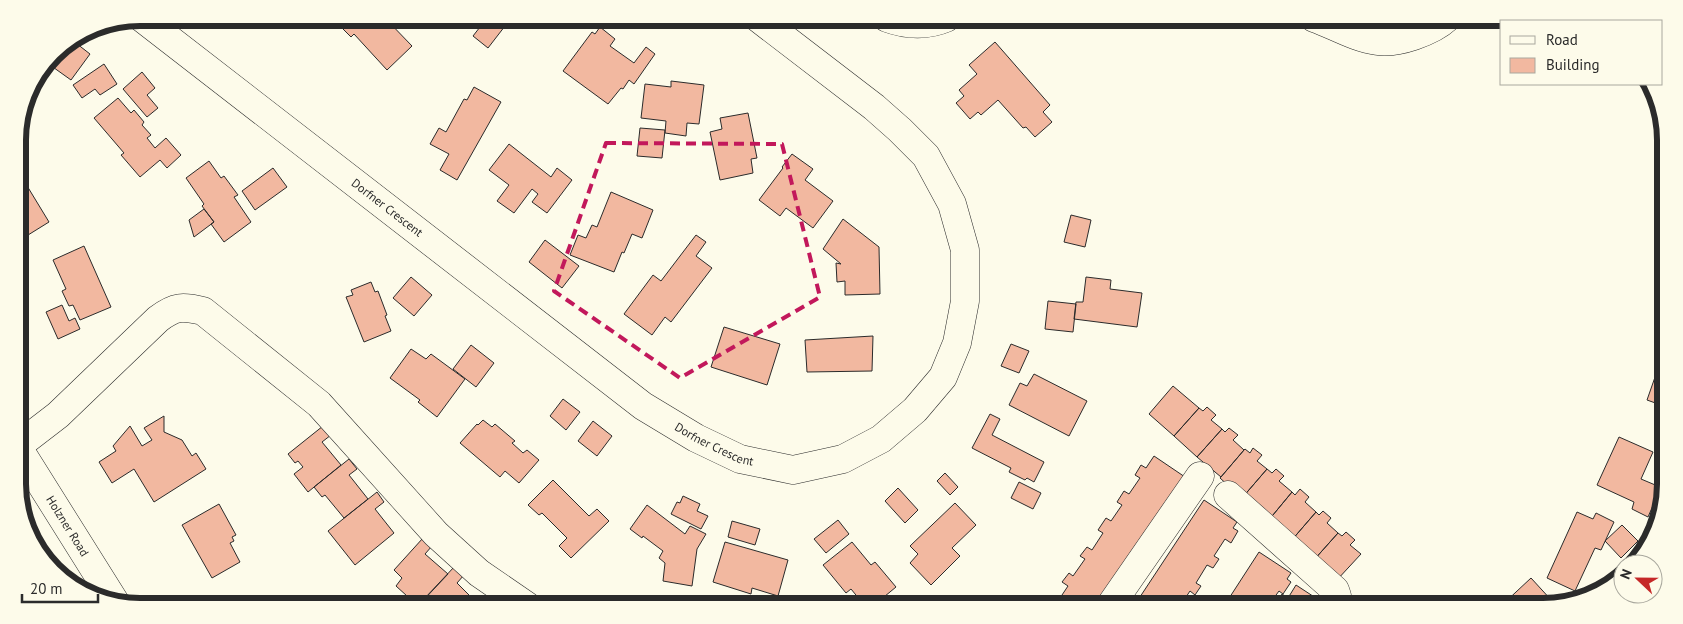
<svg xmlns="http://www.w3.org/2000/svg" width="1683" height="624" font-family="'PT Sans',sans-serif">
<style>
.building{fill:#f2b8a0;stroke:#2b2b2b}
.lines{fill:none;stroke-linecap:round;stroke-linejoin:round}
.minor-casing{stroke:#2b2b2b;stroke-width:29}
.minor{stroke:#fdfbea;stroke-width:28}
.marked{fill:none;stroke:#c2185b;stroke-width:4;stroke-dasharray:10 6;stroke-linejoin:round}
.labels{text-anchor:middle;stroke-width:4;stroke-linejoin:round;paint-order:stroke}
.street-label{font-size:12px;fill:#2b2b2b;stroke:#fdfbea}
.rim{fill:none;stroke:#2b2b2b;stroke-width:6}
</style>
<rect width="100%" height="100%" fill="#fdfbea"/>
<path class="building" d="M296,18H315L308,27Z
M333,18H351L341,27Z
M351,18H385L412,46L387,70L354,34L351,37L341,27Z
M487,18H495L505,26L488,48L473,36Z
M600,27L615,39L610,46L634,63L646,47L655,54L634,84L629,80L623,89L621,88L608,104L563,71L592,32L595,34Z
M72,40L90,54L71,80L50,65L51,63L49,61L59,48Z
M995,42L1050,105L1043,112L1052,122L1035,137L1026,127L1023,128L998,100L981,115L978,112L970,119L956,103L964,96L959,90L977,74L969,65Z
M104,64L117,84L100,95L95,89L82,98L73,85Z
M142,72L155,88L147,95L158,108L147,117L123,89Z
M671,81L704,85L699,124L687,123L686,136L665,133L666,121L641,118L645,84L671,87Z
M474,87L501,102L457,180L440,170L449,154L430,144L439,128L446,132L464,99L467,100Z
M118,98L131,113L134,110L144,122L142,125L151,135L147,138L155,148L166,138L181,155L167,168L160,160L140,177L121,155L124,153L94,118Z
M748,113L757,158L751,159L753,173L720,180L710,132L722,129L720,118Z
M640,128L665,130L662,158L637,156Z
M509,144L551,177L557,168L572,180L547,213L532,202L538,194L532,189L514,213L497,201L509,185L489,170Z
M792,154L813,169L805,180L833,201L813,228L786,208L780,216L759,200L783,168L782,167Z
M209,161L221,178L224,176L238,195L234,197L251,222L224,242L211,224L214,222L202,206L204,204L186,178Z
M273,168L287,187L255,210L242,191Z
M18,171L49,222L20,240L18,236Z
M611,192L653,210L642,238L632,234L624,253L622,252L614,272L570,255L578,235L586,238L592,225L597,227Z
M204,209L214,222L194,237L189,220Z
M1071,215L1091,220L1085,247L1064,242Z
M843,219L879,247L880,294L845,295V281L837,282L836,263L841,264L823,249Z
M696,235L706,242L696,256L712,268L671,322L665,317L652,335L624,314L653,275L661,281Z
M545,240L579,266L562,288L529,262Z
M84,246L111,307L80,320L73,305L69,306L62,291L66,289L53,260Z
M411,277L432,295L414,316L393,298Z
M1086,277L1111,280L1110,289L1142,293L1137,327L1074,319L1076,302H1083Z
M371,282L375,292L378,291L387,315L385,316L391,331L364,342L346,297L353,295L351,290Z
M1048,301L1076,304L1073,332L1045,329Z
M62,305L69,321L75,318L80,329L58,339L46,312Z
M724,327L780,344L767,385L711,367Z
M873,336L872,371L807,372L805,340Z
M1011,344L1029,351L1019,373L1001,366Z
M471,345L494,363L476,387L453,369Z
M411,349L426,359L431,354L465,379L437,417L418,402L420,400L390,378Z
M1661,360L1660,416L1657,415L1661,405L1647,400Z
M1034,374L1087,401L1069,436L1009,405L1020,383L1027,386Z
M1173,386L1199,408L1174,436L1149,414Z
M563,399L580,412L566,430L550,416Z
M1207,407L1216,415L1211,420L1222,429L1197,457L1174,436L1199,408L1203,411Z
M990,414L1000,419L992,435L1044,462L1034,482L1027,478L1025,480L1009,472L1011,468L972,448Z
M164,416V432L182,440L192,456L196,453L206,469L154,502L134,469L112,483L99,462L116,451L113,446L130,426L142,446L152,440L144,428Z
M483,420L492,427L495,424L515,441L512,443L523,453L527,450L539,460L519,483L505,471L500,477L460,443L477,424L478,425Z
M593,421L612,436L597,456L578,441Z
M323,426L331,435L322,442L341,465L308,492L294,474L303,467L298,461L295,463L288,454Z
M1229,428L1238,435L1233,440L1244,450L1221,477L1197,457L1222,429L1225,432Z
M1619,437L1653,452L1641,479L1660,487L1659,492L1648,517L1632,509L1634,502L1597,485Z
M1253,448L1262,455L1257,461L1267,469L1242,498L1220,478L1244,450L1245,449L1250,453Z
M1154,456L1185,477L1098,606H1046L1050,600L1056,604L1068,586L1062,582L1069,573L1073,576L1085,559L1080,556L1087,547L1092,550L1103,533L1098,530L1106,518L1111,521L1122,505L1117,502L1124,491L1129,494L1140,478L1135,475L1141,465L1146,468Z
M349,459L357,469L349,475L368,499L344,518L325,495L322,497L314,487Z
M1267,469L1272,473L1276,469L1284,476L1279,481L1292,492L1268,521L1242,498Z
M945,473L958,487L950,495L937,481Z
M553,480L589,516L597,509L609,521L571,558L559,546L567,538L542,513L539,515L528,505Z
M1019,482L1041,493L1033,509L1011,498Z
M898,488L918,510L905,523L885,501Z
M1300,489L1309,497L1305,502L1316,512L1291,541L1268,521L1292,492L1295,495Z
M377,492L384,502L375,509L394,533L355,565L328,531Z
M683,496L700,504L697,511L708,516L701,529L671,514L677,502L680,503Z
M1204,500L1237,522L1233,528L1238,531L1231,543L1225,539L1214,556L1219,559L1213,568L1207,565L1196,583L1201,586L1195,595L1190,591L1180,606H1134Z
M955,503L976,525L952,548L960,556L931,585L910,563L918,554L910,546Z
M219,504L236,535L232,537L234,541L230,543L240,562L212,578L182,525Z
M647,505L685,534L690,526L706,534L697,549L692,586L663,581L665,563L659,558L663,551L643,536L642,538L630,529Z
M1323,511L1331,518L1327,523L1338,533L1313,561L1291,541L1316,512L1319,515Z
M1577,512L1593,519L1596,513L1614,522L1601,550L1595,548L1575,591L1547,578Z
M838,520L849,534L826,553L814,539Z
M732,521L760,529L755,545L728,537Z
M1622,525L1638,541L1621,558L1605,541Z
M1346,532L1355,540L1350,545L1361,554L1336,581L1313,561L1338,533L1342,536Z
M423,538L432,546L425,554L448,574L418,606L396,586L402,578L394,570Z
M725,542L788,560L778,596L752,588L751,594L713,582Z
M852,542L871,565L875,562L896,587L873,606H865L851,589L846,593L823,565Z
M1259,552L1291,573L1287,579L1291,582L1283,594L1279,591L1268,606H1224Z
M455,566L464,575L457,583L478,604L476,606H432L424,599Z
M1531,578L1553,602L1549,606H1501Z
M1296,585L1328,606H1279L1276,604L1282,594L1288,598Z
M485,597L494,606H476Z"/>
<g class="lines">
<g class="minor-casing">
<g id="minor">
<path id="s1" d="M142,18L643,406L696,438L740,459L793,470L843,459L881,439L915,410L943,377L957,343L965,301V250L952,204L926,156L900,130L874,107L758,18"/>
<path d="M887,18C906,25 927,26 946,18"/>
<path d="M1314,18C1334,25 1355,38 1377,41C1397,44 1432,32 1447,18"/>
<path d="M19,445L58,415L158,319C175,306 183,306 203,311L319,404L436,534L479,573L527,606"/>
<path id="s2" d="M19,449L115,602"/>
<path d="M1228,495L1335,590L1337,596L1336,606"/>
<path d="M1110,606L1200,476"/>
</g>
</g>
<use href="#minor" class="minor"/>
</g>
<path class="marked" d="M606,143L782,144L820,297L680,378L554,291Z"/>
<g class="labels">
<g class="street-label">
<text dy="4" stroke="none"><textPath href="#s1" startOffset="310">Dorfner Crescent</textPath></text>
<text dy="4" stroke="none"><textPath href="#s1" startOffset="715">Dorfner Crescent</textPath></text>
<text dy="4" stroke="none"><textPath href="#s2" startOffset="91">Holzner Road</textPath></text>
</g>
</g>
<path d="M0 0H1683V624H0ZM140 26H1543A114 114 0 0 1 1657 140V484A114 114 0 0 1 1543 598H140A114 114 0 0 1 26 484V140A114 114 0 0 1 140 26Z" fill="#fdfbea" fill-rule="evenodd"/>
<path class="rim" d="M140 26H1543A114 114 0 0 1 1657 140V484A114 114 0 0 1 1543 598H140A114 114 0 0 1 26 484V140A114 114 0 0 1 140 26Z"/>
<rect x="1500" y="20" width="162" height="65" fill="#fdfbea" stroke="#a9a89e"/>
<rect x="1510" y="36" width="25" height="8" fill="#fdfbea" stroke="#a9a89e"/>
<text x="1546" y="45" font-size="15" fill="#2b2b2b">Road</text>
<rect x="1510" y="58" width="25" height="15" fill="#f2b8a0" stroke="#a9a89e"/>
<text x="1546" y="70" font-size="15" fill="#2b2b2b">Building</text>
<g transform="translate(1638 579) rotate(292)"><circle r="24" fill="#fdfbea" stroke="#a9a89e"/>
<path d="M0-4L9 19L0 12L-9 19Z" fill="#c62828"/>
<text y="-8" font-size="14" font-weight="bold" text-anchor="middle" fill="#2b2b2b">N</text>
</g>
<path d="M22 594v8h76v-8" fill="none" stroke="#2b2b2b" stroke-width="2.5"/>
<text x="30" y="594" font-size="15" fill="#2b2b2b" stroke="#fdfbea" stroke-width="4" paint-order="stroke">20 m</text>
</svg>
